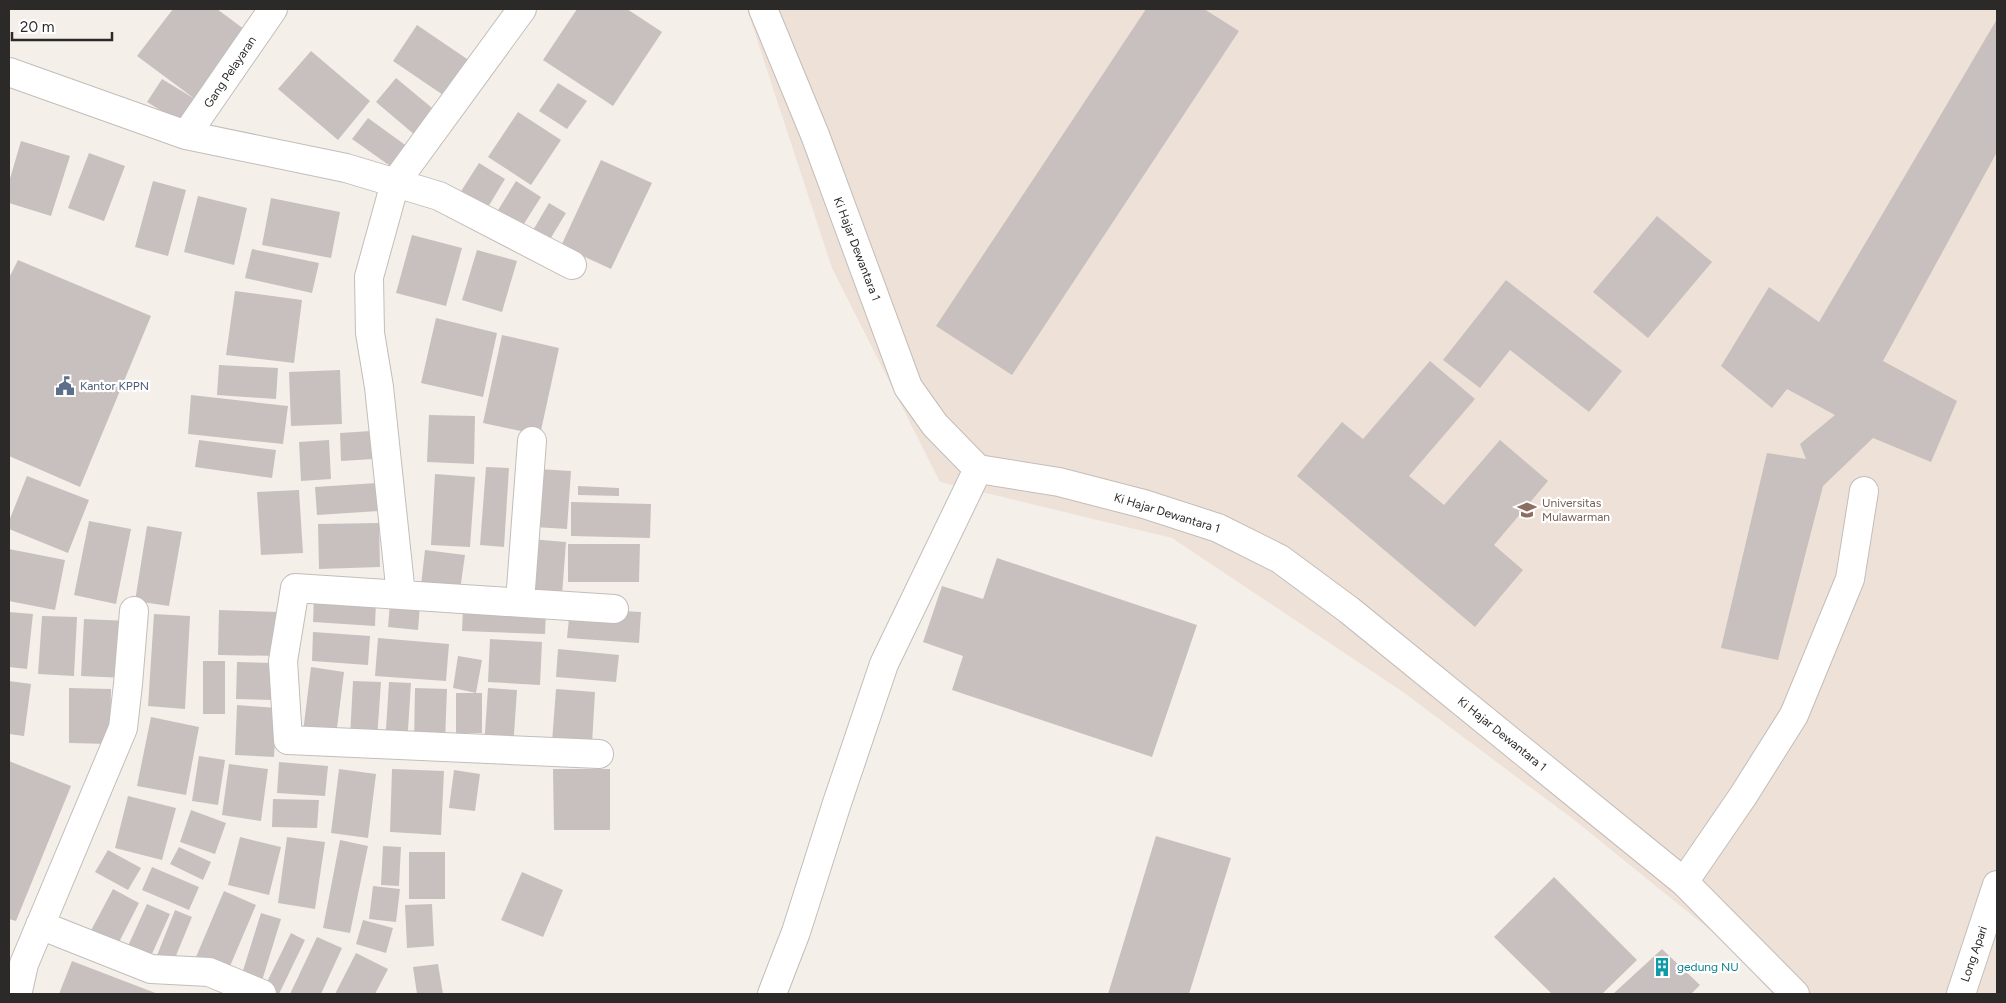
<svg xmlns="http://www.w3.org/2000/svg" width="2006" height="1003" font-family="Figtree,sans-serif">
<style>
.built{fill:#eee1d7}
.building{fill:#c8c0be}
.lines{fill:none;stroke-linecap:round;stroke-linejoin:round}
.minor-casing{stroke:#c3bdb9;stroke-width:30}
.minor{stroke:#fff;stroke-width:28}
.labels{text-anchor:middle;stroke-width:4.5;stroke-linejoin:round;paint-order:stroke}
.street-label{font-size:12px;fill:#2c2a28;stroke:#fff}
.service-label{font-size:12px;fill:#4e5e75;stroke:#fff;text-anchor:start}
.education-label{font-size:12px;fill:#785e54;stroke:#fff;text-anchor:start}
.culture-label{font-size:12px;fill:#0d838f;stroke:#fff;text-anchor:start}
</style>
<rect width="100%" height="100%" fill="#f5efea"/>
<path class="built" d="M747,9H1997V994H1773L1725,942L1573,819L1403,692L1172,538L940,482L832,268Z"/>
<path class="building" d="M173,9H217L248,32L183,124L147,102L162,79L195,99L137,56Z
M577,9H627L662,32L613,106L543,60Z
M1146,9H1204L1239,31L1012,375L936,326Z
M1997,19V152L1883,361L1957,401L1931,462L1873,438L1823,486L1778,660L1721,648L1767,453L1806,459L1800,444L1835,415L1787,389L1772,408L1721,366L1769,287L1819,322Z
M417,25L473,63L449,99L393,61Z
M311,51L370,101L338,140L278,89Z
M396,78L437,112L416,136L376,102Z
M558,83L587,101L567,129L539,111Z
M518,112L561,140L531,185L488,157Z
M368,118L408,147L393,168L352,139Z
M21,141L70,156L51,216L9,203V182Z
M89,153L125,166L104,221L68,208Z
M601,160L652,183L611,269L561,246Z
M479,163L505,179L485,212L458,196Z
M153,181L186,190L168,256L135,247Z
M516,181L541,197L520,230L495,215Z
M198,196L247,208L234,265L184,252Z
M271,198L340,212L331,258L262,245Z
M549,203L566,213L549,241L532,232Z
M1657,216L1712,262L1648,338L1593,292Z
M412,235L462,248L446,306L396,293Z
M252,249L319,263L312,293L245,278Z
M477,250L517,261L502,312L462,300Z
M18,260L151,316L80,487L9,456V278Z
M1506,280L1622,371L1589,412L1510,350L1480,388L1443,360Z
M235,291L302,300L294,363L226,355Z
M436,318L497,333L483,397L421,383Z
M502,335L559,348L540,435L483,423Z
M1430,361L1475,399L1409,476L1444,505L1500,440L1548,481L1494,545L1523,570L1475,627L1297,476L1342,422L1363,439Z
M219,365L278,368L276,399L217,395Z
M340,370L342,424L291,426L289,372Z
M191,395L288,406L283,444L188,434Z
M429,415L475,416L474,464L427,462Z
M371,431L374,459L341,461L340,433Z
M199,440L276,450L272,478L195,467Z
M329,440L331,479L301,481L299,442Z
M486,467L509,468L504,547L480,545Z
M538,469L571,471L567,529L534,527Z
M435,474L475,477L470,547L431,545Z
M27,476L89,500L68,553L9,529V521Z
M377,483L379,511L317,515L315,487Z
M578,486L619,488V496L578,495Z
M299,490L303,553L261,555L257,492Z
M571,502L651,504L650,538L571,536Z
M89,521L131,529L116,604L74,595Z
M379,523L380,567L319,569L318,524Z
M147,526L182,532L169,606L135,601Z
M530,539L566,542L562,595L525,592Z
M568,544H640L639,582H568Z
M9,549L65,560L55,610L9,601Z
M425,550L465,555L460,590L421,585Z
M997,558L1197,625L1152,757L952,690L963,656L923,642L942,586L983,599Z
M314,598L376,601L375,626L313,622Z
M390,603L420,605L418,630L388,627Z
M463,608L546,611L545,634L462,631Z
M570,608L641,612L639,643L567,638Z
M219,610L279,612L278,656L218,655Z
M9,612L33,614L27,669L9,667Z
M154,614L190,616L185,709L148,706Z
M42,616L77,617L74,676L38,674Z
M84,619L128,621L125,678L81,676Z
M313,632L370,636L368,665L312,661Z
M378,638L449,644L446,681L375,676Z
M490,639L542,642L540,685L488,682Z
M558,649L619,655L616,682L556,677Z
M458,656L482,660L476,693L453,688Z
M203,661H225V714H203Z
M237,662L272,663L271,700L236,699Z
M311,667L344,672L336,736L303,732Z
M9,681L31,684L24,736L9,734Z
M353,681L381,682L377,739L350,737Z
M389,682L411,683L407,745L385,744Z
M69,688L111,689L110,744L69,743Z
M415,688L447,689L445,742H414Z
M488,688L517,690L513,749L484,747Z
M556,689L595,692L592,744L552,742Z
M456,693H482V733H456Z
M237,705L277,708L274,757L235,755Z
M151,717L199,727L186,795L137,786Z
M199,756L225,760L218,805L192,801Z
M9,761L71,786L16,921L9,919Z
M279,762L328,766L325,796L277,793Z
M229,764L268,769L261,821L222,815Z
M339,769L376,774L368,838L331,833Z
M392,769L444,771L441,835L390,832Z
M553,769H610V830H554Z
M454,770L480,774L475,811L449,808Z
M128,796L176,808L162,860L115,848Z
M273,799L319,800L317,828L272,827Z
M191,810L226,823L215,854L180,842Z
M1156,836L1231,858L1189,994H1108Z
M240,837L281,847L269,895L228,885Z
M287,837L325,842L315,909L278,903Z
M340,840L368,846L350,933L323,928Z
M383,846L401,847L399,886L381,885Z
M179,847L211,862L203,880L170,864Z
M108,850L141,868L128,890L95,872Z
M409,852H445V899H409Z
M152,867L199,887L189,910L142,890Z
M522,872L563,890L543,937L501,920Z
M1554,877L1637,960L1602,994H1552L1494,937Z
M373,886L400,889L396,922L369,919Z
M113,889L139,903L114,952L87,938Z
M224,891L256,905L225,978L193,964Z
M147,904L170,914L146,967L123,957Z
M432,904L434,946L407,948L405,905Z
M175,910L192,917L170,970L154,963Z
M261,913L281,919L261,984L241,977Z
M363,920L393,928L386,953L356,944Z
M291,933L305,940L279,994H271L263,990Z
M317,937L342,948L321,994H290Z
M1662,949L1700,985L1691,994H1613Z
M356,953L388,969L375,994H335Z
M72,961L158,994H59Z
M438,964L443,994H417L413,967Z"/>
<g class="lines">
<g class="minor-casing">
<path id="minor" d="M763,9L815,135L908,387L935,425L978,469L1059,482L1144,504L1218,528L1280,559L1349,610L1684,882L1795,994
M9,72L186,135L346,168L439,196L572,265
M186,135L273,9
M401,595L379,387L370,333L369,277L395,183L522,9
M520,602L532,441
M599,754L288,740L283,661L295,588L614,609
M1684,882L1743,796L1794,715L1850,579L1864,491
M40,925L151,969L209,972L262,994
M18,991L24,964L123,728L128,684L134,611
M772,994L796,932L837,803L884,664L978,469
M1961,994L1997,885"/>
</g>
<use href="#minor" class="minor"/>
</g>
<defs>
<g id="civic-bare" transform="scale(1.5)"><path d="M-.6-6.5H3V-4.5H.6V-3L4-1V1h2V6H-6V1h2V-1L-.6-3ZM-1.2 2.5V6h2.4V2.5Z" fill="#5c6f8a" stroke="#fff" stroke-width="2.5" paint-order="stroke"/></g>
<g id="university-bare" transform="scale(1.5)"><path d="M0-5L7-2L0 1L-7-2ZM-4 1L0 2.5L4 1V4Q0 6-4 4Z" fill="#8d6e63" stroke="#fff" stroke-width="2.5" paint-order="stroke"/></g>
<g id="building-bare" transform="scale(1.5)"><path d="M-4-6H4V6H1V3H-1V6H-4ZM-2.5-4.3h1.7v1.8h-1.7ZM.8-4.3h1.7v1.8H.8ZM-2.5-1h1.7V.8h-1.7ZM.8-1h1.7V.8H.8Z" fill="#0f9aa8" stroke="#fff" stroke-width="2.5" paint-order="stroke"/></g>
</defs>
<g fill-rule="evenodd">
<use href="#civic-bare" x="65" y="386"/>
<use href="#university-bare" x="1527" y="510"/>
<use href="#building-bare" x="1662" y="967"/>
</g>
<g class="labels">
<g class="street-label">
<text transform="translate(230 72) rotate(-56)" y="4">Gang Pelayaran</text>
<text transform="translate(857 249) rotate(69)" y="4">Ki Hajar Dewantara 1</text>
<text transform="translate(1167 513) rotate(17)" y="4">Ki Hajar Dewantara 1</text>
<text transform="translate(1502 734) rotate(39)" y="4">Ki Hajar Dewantara 1</text>
<text transform="translate(1974 954) rotate(-71)" y="4">Long Apari</text>
</g>
<g class="service-label">
<text x="80" y="390">Kantor KPPN</text>
</g>
<g class="education-label">
<text x="1542" y="507">Universitas<tspan x="1542" dy="14">Mulawarman</tspan></text>
</g>
<g class="culture-label">
<text x="1677" y="971">gedung NU</text>
</g>
</g>
<rect width="2006" height="1003" fill="none" stroke="#2c2a28" stroke-width="20"/>
<path d="M12 32v8h100v-8" fill="none" stroke="#2c2a28" stroke-width="2.5"/>
<text x="20" y="32" font-size="15" fill="#2c2a28" stroke="#ffffff" stroke-width="4" paint-order="stroke">20 m</text>
</svg>
